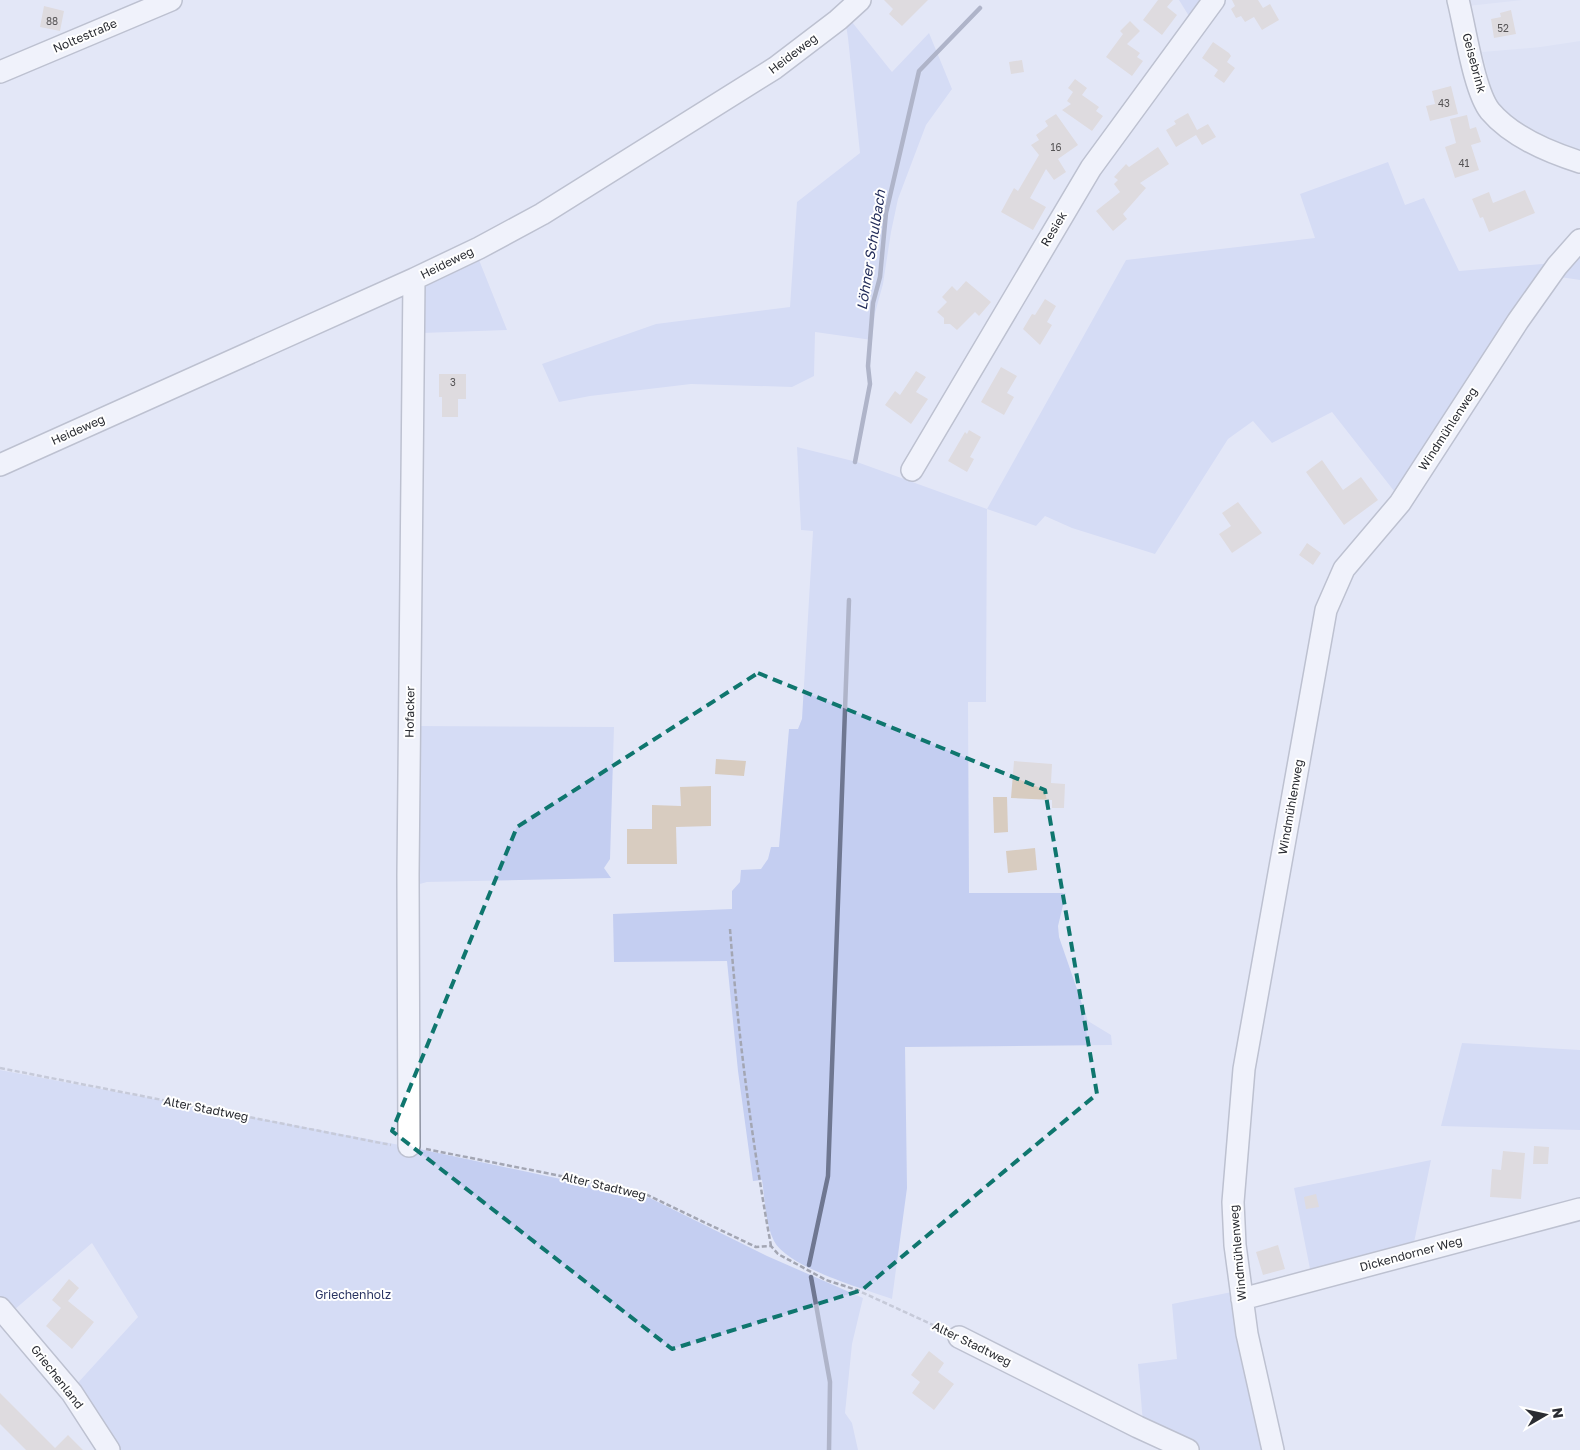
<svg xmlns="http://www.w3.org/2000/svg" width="1580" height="1450" font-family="'Golos Text',sans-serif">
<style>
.built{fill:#d5dcf2}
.green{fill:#c4cef1;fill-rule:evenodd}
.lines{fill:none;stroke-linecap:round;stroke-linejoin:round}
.stream{stroke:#6f7791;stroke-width:4.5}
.building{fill:#d8ccc0}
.minor-casing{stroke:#8e93a1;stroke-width:24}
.path{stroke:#a3a6b3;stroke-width:2.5;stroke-dasharray:5 2.5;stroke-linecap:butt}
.minor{stroke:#fff;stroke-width:21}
.marked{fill:none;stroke:#0f766e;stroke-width:4;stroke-dasharray:10 6;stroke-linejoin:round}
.labels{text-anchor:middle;stroke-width:4;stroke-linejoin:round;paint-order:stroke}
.number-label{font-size:10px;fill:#565456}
.street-label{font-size:12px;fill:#2a2c32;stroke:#fff}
.park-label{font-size:12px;fill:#293361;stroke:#fff}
.water-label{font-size:14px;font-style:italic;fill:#242e5b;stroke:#fff}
</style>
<rect width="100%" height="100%" fill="#e3e7f7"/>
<path class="built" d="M1466,0H1523L1468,6Z
M1580,41V160L1491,107L1490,84L1482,52L1540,47Z"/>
<path class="green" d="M1179,0H1207L1192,21Z
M844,12L892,72L929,33L952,89L926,125L898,199L891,232L883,284L875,313L872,340L815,332L814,376L792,387L691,384L590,396L559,402L542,364L656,324L790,307L797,202L860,153L848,38Z
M1388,162L1405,205L1424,198L1459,271L1566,262L1580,244V280L1547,275L1398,496L1332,412L1272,443L1253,421L1228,439L1155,554L1072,528L1045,516L1036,526L987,509L986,702H968L969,893H1066L1058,926L1059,937L1088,1021L1111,1035L1112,1045L905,1047L907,1188L892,1299C864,1289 787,1267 774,1241C765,1223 765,1199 762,1180L753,1181L738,1071L727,961L614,962L613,914L732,909V891L740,882L741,870L761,869L768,859L771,847H779L789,729H798L802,719L813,531L801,530L797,447L857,462L987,509L1126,260L1315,238L1300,194Z
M477,255L507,330L422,333V287Z
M416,726L614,727L610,859L604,868L611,878L427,882L416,885Z
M1462,1043L1580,1050V1130L1441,1126Z
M0,1070L405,1146L650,1198L767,1256L863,1298L852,1344L845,1413L852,1423L858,1450H102L67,1395L0,1318ZM92,1243L138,1317L75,1386L14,1310Z
M1431,1160L1411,1257L1313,1284L1294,1188Z
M1237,1291L1266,1450H1198L1143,1423L1138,1364L1177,1359L1172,1304Z"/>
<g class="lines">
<path class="stream" d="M855,462L870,384L868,366L873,303L880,277L886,213L919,71L980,8
M809,1265L828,1176L849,600
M811,1277L830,1382L829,1450"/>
</g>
<path class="building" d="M884,0H928L902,26L889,14L893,9Z
M1158,0H1173L1167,7L1177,15L1162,35L1143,20Z
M1232,0H1258L1263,8L1270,4L1279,20L1262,30L1254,17L1245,22L1241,16L1236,18L1231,9L1235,6Z
M44,6L64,11L60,31L40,27Z
M1511,10L1516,34L1494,38L1491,19L1501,17L1500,13Z
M1130,21L1140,31L1127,44L1140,53L1137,57L1143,61L1132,76L1106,57L1123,34L1120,31Z
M1213,42L1229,53L1231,56L1227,62L1235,68L1224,83L1214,76L1218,70L1202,58Z
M1022,60L1024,72L1011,74L1009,62Z
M1075,79L1087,88L1082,95L1099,107L1096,111L1103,116L1092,131L1062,110L1071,104L1067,101L1073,92L1068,88Z
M1451,86L1458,114L1430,121L1426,106L1435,104L1432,91Z
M1188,113L1197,130L1208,124L1216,137L1202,145L1196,135L1176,147L1166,130L1176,124L1174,121Z
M1056,114L1078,145L1058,159L1066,172L1054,180L1046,169L1030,198L1046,207L1033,230L1001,212L1014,188L1018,191L1039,155L1031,145L1039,140L1036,135L1048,126L1045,121Z
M1467,115L1470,129L1476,127L1481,142L1471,145L1479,170L1455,178L1445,147L1456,143L1450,119Z
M1158,147L1169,164L1140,183L1146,188L1123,214L1127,219L1113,231L1096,211L1120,192L1114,184L1118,180L1114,177L1126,164L1129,167Z
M1525,190L1535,213L1489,232L1483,217L1480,218L1472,199L1489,192L1493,203Z
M966,281L991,302L979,316L975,312L957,330L950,324H944V318L937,312L947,302L942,297L952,286L957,291Z
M1045,299L1056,306L1047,322L1052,325L1040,345L1023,329L1032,314L1035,315Z
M1001,367L1017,376L1007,393L1014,397L1004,415L981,402Z
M916,371L926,377L916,392L928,399L911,424L885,405L895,391L900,395Z
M439,374H466V399H458V417H442V397H439Z
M969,430L981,437L970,457L974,459L967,472L948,461L965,432L967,434Z
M1322,460L1343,490L1361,477L1378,500L1344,525L1306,472Z
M1238,502L1262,533L1232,553L1219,534L1231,526L1222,513Z
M1307,543L1321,553L1313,565L1299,555Z
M716,759L746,761L744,776L715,774Z
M1014,761L1052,764L1051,783L1065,784L1064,808H1052V800L1011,798Z
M711,786V826L676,827L677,864H627V829H652V805L681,806L680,787Z
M993,797H1007L1008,832L994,833Z
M1035,848L1037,870L1008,873L1006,851Z
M1534,1146L1549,1147L1548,1164H1533Z
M1503,1151L1525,1153L1521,1199L1490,1197L1492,1169L1501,1170Z
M1316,1194L1319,1207L1306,1209L1304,1197Z
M1278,1245L1285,1269L1263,1275L1256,1252Z
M69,1279L79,1288L68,1301L94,1322L72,1349L46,1326L61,1308L52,1300Z
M929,1351L944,1363L938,1372L954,1384L934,1410L912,1393L920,1382L911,1375Z
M0,1393L55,1448L68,1435L83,1450H26L0,1424Z"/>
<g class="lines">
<g class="minor-casing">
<path id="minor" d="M1458,0C1465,27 1474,91 1490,111C1512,137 1548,152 1580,162
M0,72L171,0
M0,465L414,279L479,248L542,214L775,68L838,20L860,0
M912,470L1091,168L1214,0
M409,1146L408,875L414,279
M1242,1299L1580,1209
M0,1308L72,1393L109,1450
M959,1337L1138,1427L1188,1450
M1273,1450L1247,1334L1235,1245L1233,1202L1244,1069L1326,610L1344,569L1400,503L1518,321L1557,266L1580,240"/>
</g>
<path class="path" d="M730,929C738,1035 752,1142 771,1246
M0,1068L391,1145
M426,1149L641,1192L756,1247L771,1246L778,1254L826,1280L857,1290L944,1330"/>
<use href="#minor" class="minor"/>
</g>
<path d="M0 0H1580V1450H0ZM758,673L1045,790L1097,1094L862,1290L672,1349L392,1131L517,827Z" fill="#e3e7f7" fill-opacity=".55" fill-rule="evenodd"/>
<path class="marked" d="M758,673L1045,790L1097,1094L862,1290L672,1349L392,1131L517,827Z"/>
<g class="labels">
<g class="number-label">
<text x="52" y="25">88</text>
<text x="1503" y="32">52</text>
<text x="1444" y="107">43</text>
<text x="1056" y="151">16</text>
<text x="1464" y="167">41</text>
<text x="453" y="386">3</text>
</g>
<g class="street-label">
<text transform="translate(85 36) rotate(-23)" y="4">Noltestraße</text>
<text transform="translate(793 54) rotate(-37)" y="4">Heideweg</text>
<text transform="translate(1474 63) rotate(75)" y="4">Geisebrink</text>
<text transform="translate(1054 229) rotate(-59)" y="4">Resiek</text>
<text transform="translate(447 263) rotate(-26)" y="4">Heideweg</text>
<text transform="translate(1448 429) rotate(-57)" y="4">Windmühlenweg</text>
<text transform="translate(78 430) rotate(-24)" y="4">Heideweg</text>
<text transform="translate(410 712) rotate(-89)" y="4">Hofacker</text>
<text transform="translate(1291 807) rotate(-80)" y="4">Windmühlenweg</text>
<text transform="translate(206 1109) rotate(11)" y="4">Alter Stadtweg</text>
<text transform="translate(604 1186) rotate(13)" y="4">Alter Stadtweg</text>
<text transform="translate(1238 1253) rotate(-95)" y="4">Windmühlenweg</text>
<text transform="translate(1411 1254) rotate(-15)" y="4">Dickendorner Weg</text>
<text transform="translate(972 1344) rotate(26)" y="4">Alter Stadtweg</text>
<text transform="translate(57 1377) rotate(52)" y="4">Griechenland</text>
</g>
<g class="park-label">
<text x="353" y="1299">Griechenholz</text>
</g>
<g class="water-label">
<text transform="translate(871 250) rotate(-81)" y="5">Löhner Schulbach</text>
</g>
</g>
<g transform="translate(1545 1415) rotate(81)" stroke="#ffffff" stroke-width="4" paint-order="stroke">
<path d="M0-4L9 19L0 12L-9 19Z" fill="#2a2c32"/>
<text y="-8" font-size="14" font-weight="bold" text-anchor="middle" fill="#2a2c32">N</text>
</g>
</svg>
